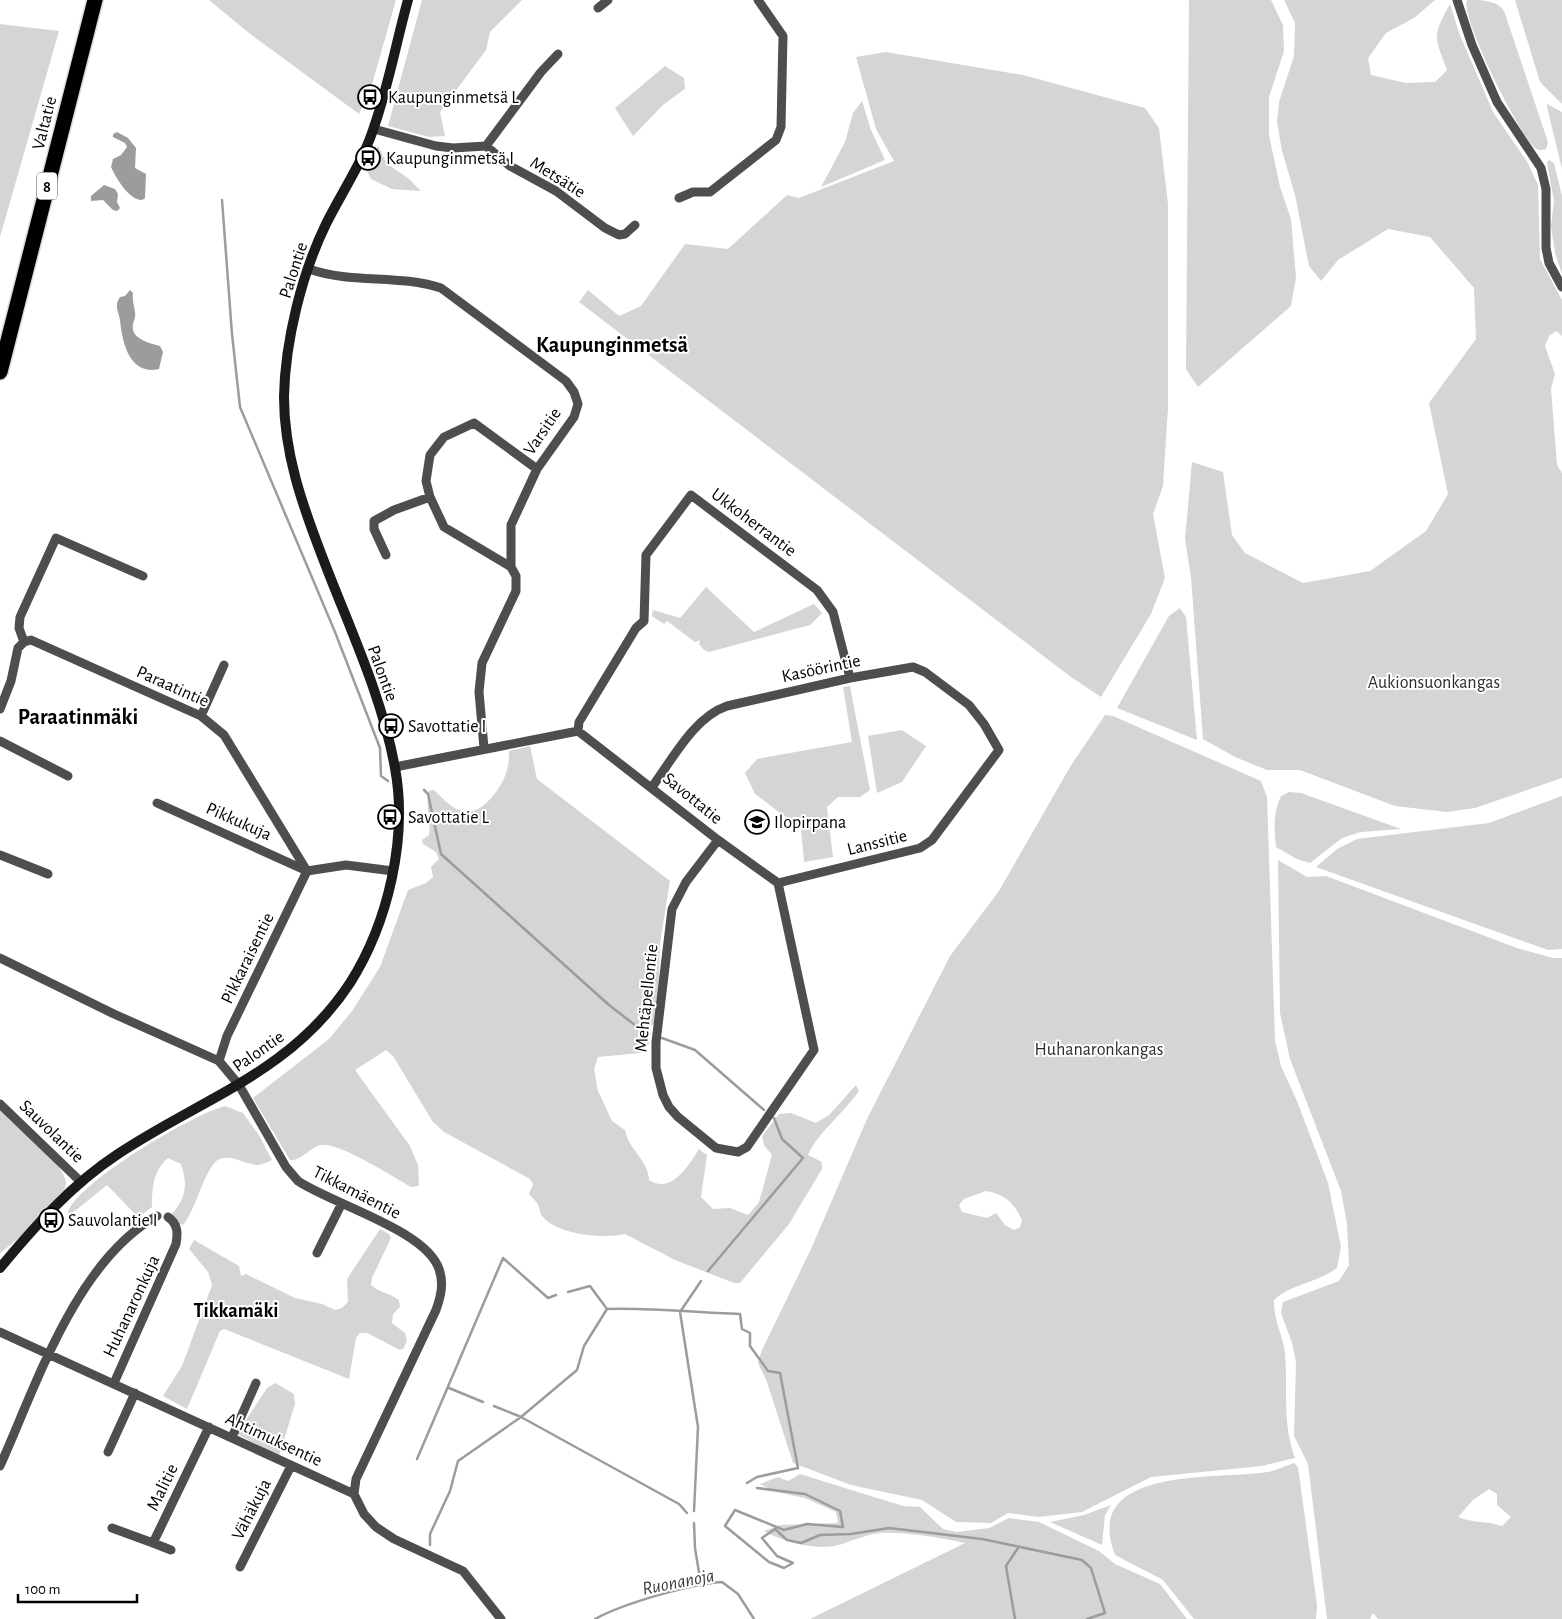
<svg xmlns="http://www.w3.org/2000/svg" width="1562" height="1619" font-family="'Alegreya Sans',sans-serif">
<style>
.green{fill:#d5d5d5;fill-rule:evenodd}
.water{fill:#9c9c9c}
.lines{fill:none;stroke-linecap:round;stroke-linejoin:round}
.stream{stroke:#9c9c9c;stroke-width:2.5}
.highway-casing{stroke:#dbdbdb;stroke-width:18}
.street{stroke:#4e4e4e;stroke-width:9}
.secondary{stroke:#1b1b1b;stroke-width:10}
.highway{stroke:#000;stroke-width:15}
.labels{text-anchor:middle;stroke-width:4;stroke-linejoin:round;paint-order:stroke}
.shield{fill:#fff;stroke:#4c4c4c;stroke-width:1}
.shield-label{font-size:16px;font-weight:bold;fill:#000}
.poi-label{font-size:18px;fill:#000;stroke:#fff;text-anchor:start}
.street-label{font-size:18px;fill:#000;stroke:#fff}
.park-label{font-size:18px;fill:#2c2c2c;stroke:#fff}
.water-label{font-size:19px;font-style:italic;fill:#3d3d3d;stroke:#fff}
.quarter-label{font-size:20px;font-weight:bold;fill:#000;stroke:#fff}
.district-label{font-size:22px;font-weight:bold;fill:#000;stroke:#fff}
</style>
<rect width="100%" height="100%" fill="#fff"/>
<path class="green" d="M209,0H396L373,81L359,114L249,33Z
M422,0H522L490,32L486,50L440,112L445,136L429,137L388,126Z
M1189,0H1271L1283,25L1284,51L1269,97V135L1280,187L1291,219L1296,278L1291,306L1198,387L1186,369Z
M1284,0H1435L1414,18L1386,33L1368,58L1371,75L1406,83L1435,82L1447,70C1434,35 1432,37 1450,4L1459,33L1493,112L1528,163L1538,185L1540,259L1562,300V336L1556,331L1549,336L1545,346L1555,374L1551,389L1557,465L1562,473V778L1475,808L1447,812L1395,806L1300,770H1267L1235,757L1203,739L1191,577L1185,539L1192,462L1223,472L1232,535L1245,553L1303,583L1370,571L1426,531L1448,494L1429,403L1476,339L1474,288L1430,237L1388,229L1338,260L1321,281L1309,266L1295,195L1282,151L1277,122L1279,102L1294,56L1295,23Z
M1467,0C1481,0 1497,0 1504,11L1548,142L1546,149C1542,150 1539,151 1535,148C1519,134 1460,17 1467,0Z
M1515,0H1562V104L1540,82Z
M0,24L59,31L0,237Z
M886,52L1023,75L1145,108L1159,128L1168,204V408L1163,486L1153,514L1165,578L1151,614L1101,697L1071,677L579,302L588,290L619,316L641,306L685,244L728,249L787,195L799,198L894,161L876,129L856,57Z
M665,66L684,78L685,89L664,104L633,136L615,108Z
M862,101L871,130L885,160L821,187L845,142L853,113Z
M1547,104L1562,112V169L1547,107Z
M378,146L387,164L408,178L421,191L392,189L371,179L366,169Z
M1549,160L1554,163L1562,196V274L1555,253L1551,226L1554,201L1547,163Z
M706,587L754,632L814,604L822,613L810,625L709,652L704,650L699,644L700,640L695,642L667,621L664,624L652,616L653,610L680,618Z
M1180,608L1186,617L1197,740L1117,708L1169,616Z
M850,686L870,790L860,797H838L827,807L833,857L804,862L801,829L755,794L745,773L757,759L852,742L843,687Z
M1105,715L1113,716L1261,781L1267,797L1275,1041L1281,1066L1297,1101L1328,1183L1341,1247L1337,1268C1317,1283 1291,1284 1274,1300C1273,1319 1283,1335 1285,1353C1288,1390 1282,1422 1295,1458L1262,1466L1151,1477L1082,1512L1039,1517L1008,1513L991,1523L956,1522L922,1500L851,1485L793,1463L767,1382L758,1363L762,1350L811,1249L867,1119L950,956L999,891L1070,767ZM986,1191C1005,1194 1014,1203 1022,1220L1020,1227L1014,1230L1005,1225L996,1213L987,1218L962,1212L959,1205L964,1199Z
M902,730L926,746L902,782L877,793L868,736Z
M530,746L537,779L670,881L660,943L658,1002L655,1023L649,1027V1044L640,1053L598,1057L594,1069L598,1091L612,1121L625,1130C628,1149 649,1161 649,1180C671,1195 689,1165 699,1149L707,1155L701,1197L713,1209L730,1208L748,1215L759,1202L772,1155L764,1145L762,1136L779,1114L791,1113L816,1123L829,1115L856,1085L859,1091C844,1113 818,1132 808,1155L822,1162V1169L789,1224L740,1283H734L675,1260L625,1234C604,1239 558,1235 543,1217C539,1213 540,1207 537,1203C535,1200 531,1197 529,1194L533,1184L530,1179L444,1132L433,1122L393,1056L386,1050L355,1070L410,1146L418,1165L419,1186L411,1187C393,1177 339,1142 321,1145C310,1147 302,1161 290,1160L253,1098L329,1039L352,1011L380,967L408,890L426,883L433,877L431,867L439,859L436,852L423,844L422,840L429,835C431,820 425,805 429,791L434,790C443,798 453,811 466,812C484,813 503,786 507,770C509,764 509,757 509,751Z
M1289,792L1301,793L1401,829L1361,832L1342,838L1310,863L1297,859L1276,847C1274,829 1273,813 1281,796Z
M1562,796V949L1548,950L1316,867L1337,849L1357,839L1489,823Z
M1278,860L1307,877L1326,876L1517,948L1553,958H1562V1619H1378L1373,1613L1370,1619H1327L1308,1464L1294,1436L1296,1362L1292,1343L1281,1313L1283,1302L1339,1281L1349,1265L1347,1224L1341,1191L1290,1059L1280,1013ZM1489,1489L1497,1494V1505L1511,1517L1502,1526C1487,1521 1473,1523 1458,1517L1473,1500Z
M225,1106L243,1113L259,1135L272,1160C268,1162 261,1165 257,1165C245,1164 235,1156 223,1158C206,1159 197,1210 183,1225L178,1223L172,1214C186,1197 188,1185 181,1164L168,1158C153,1171 152,1188 152,1207L140,1216L135,1214L107,1185L70,1215L68,1212C78,1182 193,1114 225,1106Z
M0,1108C17,1124 55,1156 64,1176C67,1182 66,1186 64,1191L19,1238L0,1253Z
M380,1229L389,1234L391,1238L372,1278L371,1285C380,1293 390,1293 399,1300L400,1307L393,1314L392,1323L405,1333L407,1340L404,1348L400,1350L367,1333H360L356,1338L349,1379L224,1329L220,1331L187,1409L163,1396L182,1366L212,1285L208,1272L189,1249L194,1240L239,1266L241,1276L246,1274L295,1298L322,1304L335,1310L342,1308L348,1302L347,1279Z
M275,1383L294,1394L295,1404L279,1456L237,1434L267,1388Z
M1294,1463L1298,1467L1317,1605L1316,1619H1194L1163,1580L1115,1555C1080,1465 1219,1480 1268,1472C1277,1470 1285,1466 1294,1463Z
M800,1474L903,1506L920,1507L943,1529L957,1532L989,1528L1009,1518L1039,1522L1099,1551L1115,1564L1160,1584L1187,1619H810L965,1543C945,1538 899,1531 880,1533C867,1534 852,1541 839,1545C817,1551 783,1542 764,1531L780,1525L838,1523L836,1512L805,1498L776,1492L760,1484L778,1477L788,1481Z
M1111,1505L1105,1515L1102,1545L1050,1522L1084,1515Z"/>
<path class="water" d="M117,132L128,138L136,148L135,168L146,174L145,198L142,200C129,200 116,178 111,167L113,159L121,155L127,147L125,143L113,137V134Z
M104,185L115,189L118,194L117,202L120,208L117,211L113,210L103,200L91,201V196Z
M130,290L133,293C132,301 134,304 135,312C136,317 134,319 133,324C130,339 150,343 160,346L163,352L159,369C129,376 122,341 120,320C118,310 114,306 120,297L125,296Z"/>
<g class="lines">
<path class="stream" d="M222,200L232,334L240,407L335,632L380,748L381,776L388,781
M424,790L428,794L441,854L609,1005L640,1029L649,1033
M662,1038L695,1050L764,1110
M708,1271L803,1158L782,1139L774,1118
M568,1292L590,1286L607,1309C651,1307 695,1313 740,1314L742,1329L750,1333V1346L768,1371L780,1373L798,1468L757,1477L747,1483
M449,1388L483,1402
M494,1406L521,1417L679,1504L687,1513
M417,1459L503,1258L548,1298L556,1295
M757,1488L805,1494L840,1511L843,1527L807,1524L784,1530L735,1510L725,1526L769,1562L784,1568L793,1563L777,1556L762,1538L775,1529L787,1540L801,1543L820,1535L851,1534L889,1528L982,1539L1082,1560L1091,1568L1105,1613L1087,1619
M694,1511L698,1427L680,1312L701,1281
M694,1523L695,1548L701,1585
M430,1545V1534L450,1491L458,1461L521,1417L577,1370L584,1346L607,1309
M595,1619C622,1604 690,1584 722,1582L738,1594L754,1619
M1015,1619L1006,1566L1018,1548"/>
<g class="highway-casing">
<path id="highway" d="M0,372L95,0"/>
</g>
<path class="street" d="M1457,0L1472,45L1497,102L1541,168L1546,189V248L1549,263L1562,287
M598,8L608,0
M374,129L436,146L453,148L486,146L510,166L556,191L605,228L619,235L625,234L635,225
M486,146L541,72L558,54
M679,198L693,192H710L776,140L781,127L783,36L758,0
M309,269C352,284 398,274 441,288L566,381L574,392L578,404L574,417L537,469L511,525V567L516,576V591L482,663L479,692L484,748
M386,555L374,529V521L394,510L430,497
M511,567L444,527L430,497L426,481L430,455L444,437L474,423L537,469
M24,642L19,628L20,617L56,538L143,576
M0,709L11,681L18,648L24,642L31,640L201,716L224,735L307,871
M201,716L224,665
M578,731L579,722L636,628L644,621L646,555L691,495L817,590L833,612L850,678
M0,741L68,776
M395,767L578,731L718,840L778,883L814,1050L747,1147L738,1152L716,1148L678,1117L669,1107L663,1095L656,1068V1042L672,909L686,882L718,840
M652,787C672,760 694,717 727,706L850,678L913,667L925,672L969,705L984,724L999,750L932,840L920,848L778,883
M157,803L307,871
M0,855L48,874
M307,871L346,865L393,871
M0,958L114,1014L219,1061L239,1085L286,1167L298,1181C332,1204 426,1230 439,1269C444,1283 441,1296 436,1310L356,1479L354,1494
M219,1061L227,1036L307,871
M0,1104L81,1182
M317,1253L342,1203
M0,1332L354,1494L364,1514L376,1527L394,1539L463,1571L501,1619
M114,1383L176,1244C178,1233 178,1224 168,1217
M232,1437L256,1383
M108,1452L135,1393
M0,1466C36,1386 76,1261 157,1216
M112,1528L153,1543
M171,1550L153,1543L209,1427
M240,1567L291,1466"/>
<path class="secondary" d="M0,1268C35,1226 72,1184 118,1154C202,1098 291,1073 350,983C388,923 408,838 395,768C382,695 348,625 322,556C302,504 284,453 284,397C285,341 302,273 326,224C342,192 362,163 373,130C388,88 396,43 408,0"/>
<use href="#highway" class="highway"/>
</g>
<defs>
<g id="bus-ring" transform="scale(1.25)"><circle r="9.5" fill="#fff" stroke="#000" stroke-width="1.5"/><path d="M-5-6H5V4H4V6H2V4H-2V6H-4V4H-5ZM-3.5-4V0h7V-4ZM-3.5 1.2v1.5H-2V1.2ZM2 1.2v1.5H3.5V1.2Z" fill="#000"/></g>
<g id="school-ring" transform="scale(1.25)"><circle r="9.5" fill="#fff" stroke="#000" stroke-width="1.5"/><path d="M0-5L7-2L0 1L-7-2ZM-4 1L0 2.5L4 1V4Q0 6-4 4Z" fill="#000"/></g>
</defs>
<g fill-rule="evenodd">
<use href="#bus-ring" x="370" y="97"/>
<use href="#bus-ring" x="368" y="158"/>
<use href="#bus-ring" x="391" y="726"/>
<use href="#bus-ring" x="390" y="817"/>
<use href="#school-ring" x="757" y="822"/>
<use href="#bus-ring" x="51" y="1220"/>
</g>
<g class="labels">
<rect class="shield" x="37" y="172.5" width="20" height="27" rx="4"/>
<g class="shield-label">
<text x="47" y="192">8</text>
</g>
<g class="poi-label">
<text x="388" y="103">Kaupunginmetsä L</text>
<text x="386" y="164">Kaupunginmetsä I</text>
<text x="408" y="732">Savottatie I</text>
<text x="408" y="823">Savottatie L</text>
<text x="774" y="828">Ilopirpana</text>
<text x="68" y="1226">Sauvolantie I</text>
</g>
<g class="street-label">
<text transform="translate(44 123) rotate(-76)" y="6">Valtatie</text>
<text transform="translate(558 177) rotate(32)" y="6">Metsätie</text>
<text transform="translate(293 270) rotate(-72)" y="6">Palontie</text>
<text transform="translate(542 431) rotate(-56)" y="6">Varsitie</text>
<text transform="translate(754 522) rotate(37)" y="6">Ukkoherrantie</text>
<text transform="translate(821 668) rotate(-12)" y="6">Kasöörintie</text>
<text transform="translate(383 673) rotate(70)" y="6">Palontie</text>
<text transform="translate(173 686) rotate(24)" y="6">Paraatintie</text>
<text transform="translate(693 798) rotate(39)" y="6">Savottatie</text>
<text transform="translate(239 821) rotate(24)" y="6">Pikkukuja</text>
<text transform="translate(877 842) rotate(-14)" y="6">Lanssitie</text>
<text transform="translate(247 958) rotate(-64)" y="6">Pikkaraisentie</text>
<text transform="translate(646 998) rotate(-84)" y="6">Mehtäpellontie</text>
<text transform="translate(258 1051) rotate(-35)" y="6">Palontie</text>
<text transform="translate(52 1131) rotate(44)" y="6">Sauvolantie</text>
<text transform="translate(357 1192) rotate(27)" y="6">Tikkamäentie</text>
<text transform="translate(131 1306) rotate(-65)" y="6">Huhanaronkuja</text>
<text transform="translate(274 1439) rotate(25)" y="6">Ahtimuksentie</text>
<text transform="translate(162 1487) rotate(-64)" y="6">Malitie</text>
<text transform="translate(251 1509) rotate(-63)" y="6">Vähäkuja</text>
</g>
<g class="park-label">
<text x="1434" y="688">Aukionsuonkangas</text>
<text x="1099" y="1055">Huhanaronkangas</text>
</g>
<g class="water-label">
<text transform="translate(678 1581) rotate(-11)" y="7">Ruonanoja</text>
</g>
<g class="quarter-label">
<text x="236" y="1317">Tikkamäki</text>
</g>
<g class="district-label">
<text x="612" y="352">Kaupunginmetsä</text>
<text x="78" y="724">Paraatinmäki</text>
</g>
</g>
<path d="M18 1594v8h119v-8" fill="none" stroke="#000000" stroke-width="2.5"/>
<text x="25" y="1594" font-size="15" fill="#000000" stroke="#ffffff" stroke-width="4" paint-order="stroke">100 m</text>
</svg>
